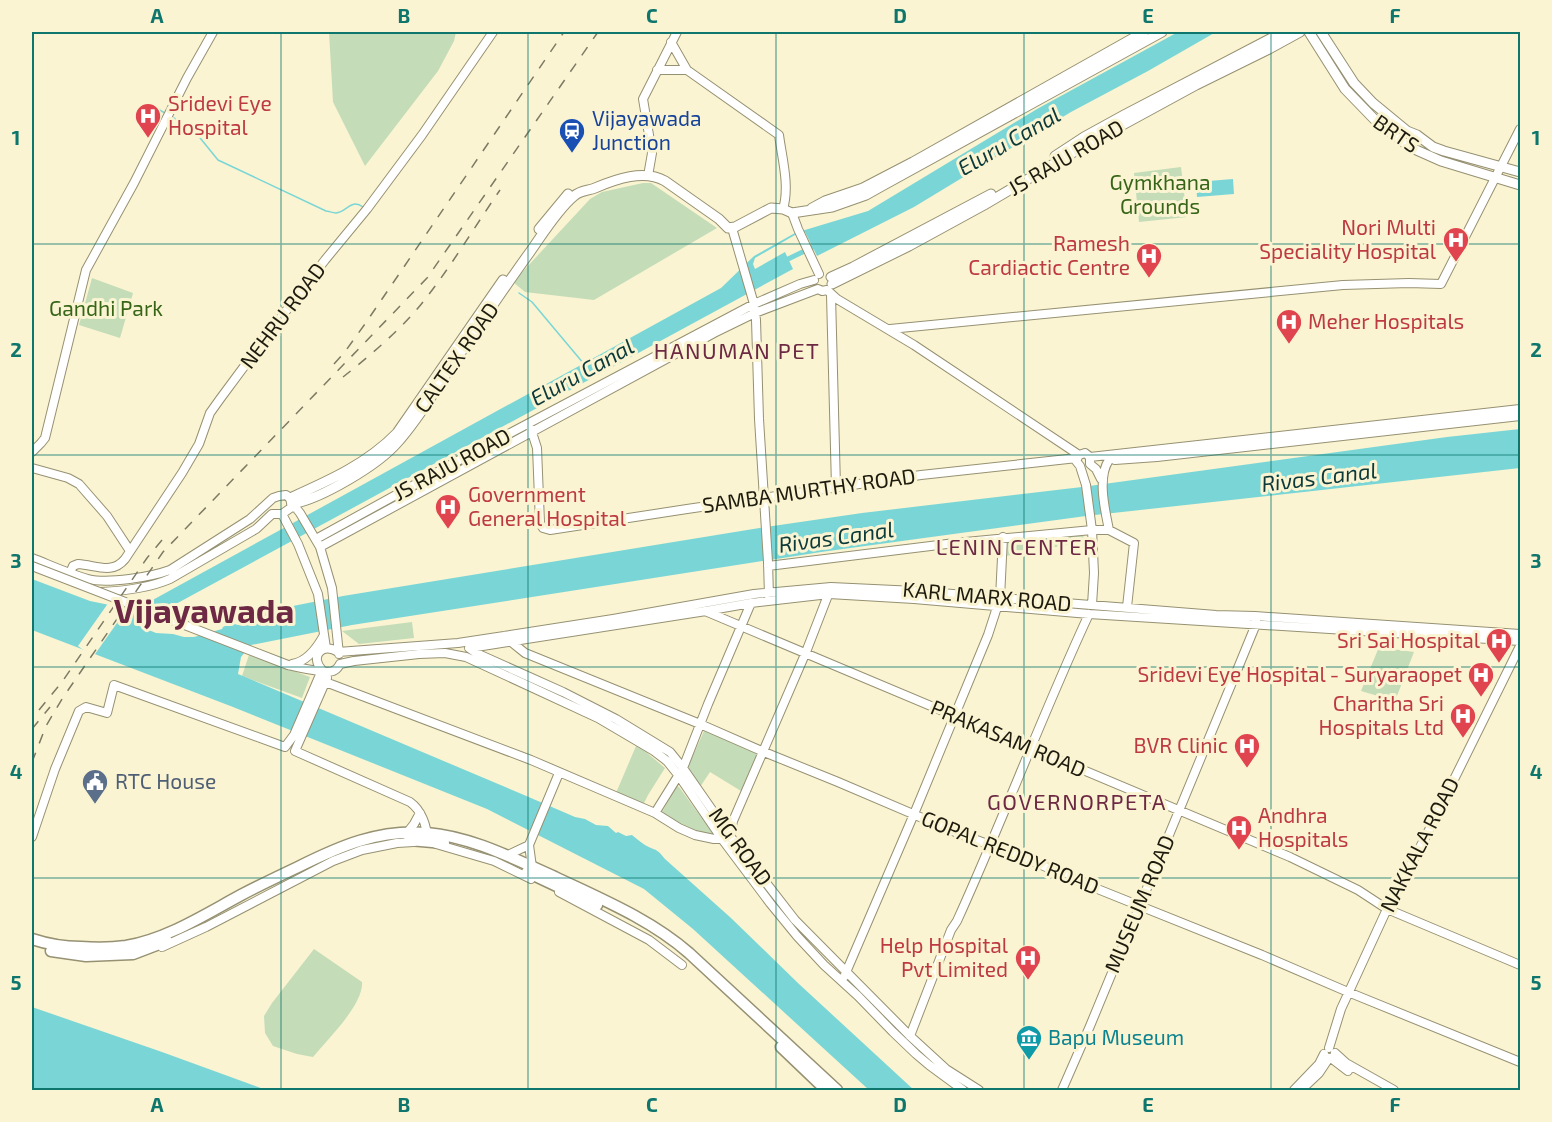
<svg xmlns="http://www.w3.org/2000/svg" width="1552" height="1122" font-family="'Exo 2',sans-serif">
<style>
.green{fill:#c4dcb8}
.water{fill:#7ad6d6}
.pier{fill:#faf4d2}
.lines{fill:none;stroke-linecap:round;stroke-linejoin:round}
.stream{stroke:#7ad6d6;stroke-width:1.5}
.canal{stroke:#7ad6d6;stroke-width:5}
.secondary-casing{stroke:#969172;stroke-width:10}
.primary-casing{stroke:#969172;stroke-width:11}
.highway-casing{stroke:#969172;stroke-width:13}
.secondary{stroke:#fff;stroke-width:8}
.primary{stroke:#fff;stroke-width:9}
.highway{stroke:#fff;stroke-width:10}
.rail{stroke:#7d7a64;stroke-width:1.5;stroke-dasharray:10 10;stroke-linecap:butt}
.secondary-bridge-casing{stroke:#969172;stroke-width:10;stroke-linecap:butt}
.secondary-bridge{stroke:#fff;stroke-width:8}
.grid{fill:none;stroke:#0f766e;stroke-width:1.5;stroke-opacity:0.55}
.labels{text-anchor:middle;stroke-width:6;stroke-linejoin:round;paint-order:stroke}
.health-label{font-size:21px;fill:#be3a42;stroke:#faf4d2;text-anchor:end}
.transit-label{font-size:21px;fill:#164399;stroke:#faf4d2;text-anchor:start}
.street-label{font-size:21px;fill:#1d1b0e;stroke:#faf4d2}
.park-label{font-size:21px;fill:#376518;stroke:#faf4d2}
.service-label{font-size:21px;fill:#4e5e75;stroke:#faf4d2;text-anchor:start}
.culture-label{font-size:21px;fill:#0d838f;stroke:#faf4d2;text-anchor:start}
.water-label{font-size:22px;font-style:italic;fill:#0c3939;stroke:#faf4d2}
.neighbourhood-label{font-size:22px;letter-spacing:1.5px;fill:#6d2943;stroke:#faf4d2}
.town-label{font-size:33px;font-weight:bold;fill:#6d2943;stroke:#faf4d2}
.neatline{fill:none;stroke:#0f766e;stroke-width:2}
.grid-label{font-size:20px;text-anchor:middle;font-weight:bold;fill:#0f766e}
</style>
<rect width="100%" height="100%" fill="#faf4d2"/>
<path class="green" d="M329,32H456L454,41L438,71L365,166L333,102Z
M1181,167L1187,217L1139,222L1134,173Z
M643,183H651L717,228L594,300L525,292L513,282L590,199L602,192Z
M92,278L133,293L120,338L79,325Z
M1083,534L1084,539L1078,543L1006,556L1004,539Z
M412,622L414,638L359,644L342,631Z
M1379,647L1414,652L1395,701L1361,691Z
M249,655L310,677L302,698L242,676Z
M705,729L759,753L741,791L710,772L700,787L687,768Z
M636,746L646,752L665,768L648,795L642,807L616,793Z
M677,786L679,787L715,836L695,830L661,814Z
M314,949L362,982C364,1004 327,1040 313,1057L297,1054L273,1046L265,1033L264,1016L272,1003Z"/>
<path class="water" d="M1178,32H1216L1148,71L1071,112L914,207L817,256L805,232L795,235L755,258L753,264L755,269L785,252L793,269L139,624V626L156,633L173,634L184,637H194L222,629L223,627L231,623L238,625L244,624L248,617L293,606L343,596L766,527L862,513L1082,487L1447,437L1520,429V468L1086,516L821,552L352,625L251,645L241,657L238,674L524,795L575,817L585,819L596,825L608,826L616,833L618,832L626,836L632,835C636,838 640,842 645,845C655,851 656,847 665,859L731,918L799,984L914,1090H869L693,929L644,889L487,809L233,707L32,630V579L90,601L129,609L149,602L721,288L754,256L795,233L868,211L1037,109Z
M1233,179L1234,194L1197,197L1196,182Z
M32,1007L162,1052L266,1090H32Z"/>
<path class="pier" d="M109,602L129,606L93,657L78,646Z"/>
<g class="lines">
<path class="stream" d="M152,106L165,113
M172,117L192,128L218,160L326,211C329,211 332,213 336,213C347,212 351,198 363,207
M519,293L532,302L584,364"/>
<path class="canal" d="M784,261L819,244"/>
<g class="secondary-casing">
<path id="secondary" d="M671,42L687,70L779,135C782,158 790,186 783,209
M657,70H687
M648,176L652,153L643,99L677,32
M792,213L798,229L819,274
M732,228L754,304L756,320L759,419L768,562L769,596
M831,295L836,487
M890,329L1343,285L1409,283L1441,284L1520,129
M529,423L537,448L540,523L543,528L550,530L687,509L921,475L1077,458
M32,452L41,443L45,438L86,270L134,183L187,78L213,32
M1079,455L1076,461L1080,466L1086,485L1092,530L1094,573L1092,605
M1090,457V464L1096,469L1101,479
M1115,460L1157,457L1520,416
M32,468L68,478L79,484L107,516L130,551
M282,514L298,544L318,594L326,648
M1109,530C1105,510 1097,477 1109,460
M316,539L463,458L754,304L800,284L814,280
M320,547L714,333L755,313L818,289L822,291L827,290L837,299L914,345L1079,455L1085,453L1090,457L1520,409
M32,558C50,565 69,574 88,579C108,584 151,577 170,570L250,519L273,498L279,496L286,495L290,498L292,507L296,508L300,513L320,547L332,588L339,654
M768,566L955,543L1092,530H1109L1134,543L1127,607
M70,573L73,566L78,564C96,565 112,575 125,559L182,473L199,444L210,413L220,399L266,337L325,260L367,209L422,135L493,32
M101,592C124,591 149,588 170,579L256,529L272,514H282L292,507
M705,611L1290,857L1358,890L1387,909L1520,965
M504,636L525,653L700,724L764,752L838,782L955,832L1020,856L1100,890L1262,955L1348,992L1520,1062
M469,648L476,653L563,692L616,719L670,752L683,768L733,840L795,920L910,1036L946,1069L979,1090
M470,648L706,611L751,603L829,594L914,599L1089,614L1520,641
M292,664C306,662 317,648 324,635
M288,665C297,667 326,674 333,671C338,669 338,667 340,664L354,661L419,654L445,653L466,657L598,718L654,751L667,761L679,776L722,839L770,903L797,936L824,965L858,996L893,1032L916,1054L929,1065L963,1090
M322,670C309,656 323,642 338,652L458,643L613,619L754,594L831,587L916,591L1216,615L1255,616L1520,634
M327,678L295,751L410,802C421,810 427,825 427,839
M328,683L531,760L655,813L679,828L695,835L714,839H722
M655,813L683,768L708,704L751,603
M726,830L732,827L733,821L806,652L830,590
M407,833L414,824L420,813
M32,837L55,769L79,711L86,707L107,713L114,685L285,747L294,735L322,670
M436,844L494,861L531,879
M508,855L529,845
M532,867L529,845L559,773
M559,892L649,940L682,965
M162,947L206,927L333,861L362,850L397,843L414,842
M844,977L914,814L988,635L1000,598L1003,537
M910,1036L951,930L957,921C1003,820 1042,715 1089,614
M1329,1048L1341,1009L1387,909L1427,834L1520,646
M1335,1053L1346,1063L1394,1090
M1331,1058L1348,1071
M1302,1089L1319,1073L1329,1058
M1062,1090L1090,1026L1238,668L1256,624V620
M1294,1090L1319,1064L1324,1054"/>
</g>
<g class="primary-casing">
<path id="primary" d="M1309,32L1345,89L1375,120L1400,140L1414,149L1441,161L1520,185
M1321,32L1354,83L1373,103L1407,131L1417,135L1433,147L1444,151L1520,172
M1055,156L1084,137L1124,115L1283,32
M812,208L825,201L863,188L913,162L1144,32
M539,229L568,194
M831,277L853,267L991,194
M832,284L909,246L984,205L1084,146L1196,85L1269,49L1300,32
M290,498C328,481 367,464 397,433L503,280
M292,504C321,499 378,465 397,443C415,423 430,399 445,376C473,335 500,293 530,252C542,235 558,209 574,196C581,190 588,191 595,188C616,179 644,169 665,181L719,219L728,228L735,227L771,208L783,209L792,213L832,207L866,195L882,186L1162,32"/>
</g>
<g class="highway-casing">
<path id="highway" d="M409,840L444,843
M527,872L597,905
M32,939C47,944 64,947 81,947C95,948 111,948 126,946C167,939 204,915 241,895C260,885 279,876 298,867C340,846 379,829 427,833C473,837 514,859 555,877C601,899 650,919 689,953L837,1090
M51,951L86,956L133,954L167,941
M781,1047L826,1090"/>
</g>
<use href="#secondary" class="secondary"/>
<use href="#primary" class="primary"/>
<use href="#highway" class="highway"/>
<path class="rail" d="M334,364L344,353L365,324L564,32
M343,377C367,358 398,332 418,308C448,272 473,229 500,190
M39,710L62,682L147,558L162,540
M32,729L50,707
M32,762L46,726L62,699L163,552L427,278L598,32"/>
<g class="secondary-bridge-casing">
<path id="secondary-bridge" d="M32,566L288,665"/>
</g>
<use href="#secondary-bridge" class="secondary-bridge"/>
</g>
<path class="grid" d="M281,32V1090M528,32V1090M776,32V1090M1024,32V1090M1271,32V1090M32,244H1520M32,455H1520M32,667H1520M32,878H1520"/>
<defs>
<g id="hospital-pin" transform="scale(1.35)"><path d="M0 17L-7.5 6A9.5 9.5 0 1 1 7.5 6Z" fill="#e0444e" stroke="#faf4d2"/><path d="M-5-5h3v3.5h4V-5h3V5h-3V1.5h-4V5h-3Z" fill="#fff"/></g>
<g id="station-pin" transform="scale(1.35)"><path d="M0 17L-7.5 6A9.5 9.5 0 1 1 7.5 6Z" fill="#1a4fb4" stroke="#faf4d2"/><path d="M-3-6H3Q5-6 5-4V2Q5 4 3 4L4.5 6H3L1.5 4h-3L-3 6H-4.5L-3 4Q-5 4-5 2V-4Q-5-6-3-6ZM-3.5-4v3h7v-3ZM-3.5 1v1.5H-2V1ZM2 1v1.5H3.5V1Z" fill="#fff"/></g>
<g id="civic-pin" transform="scale(1.35)"><path d="M0 17L-7.5 6A9.5 9.5 0 1 1 7.5 6Z" fill="#5c6f8a" stroke="#faf4d2"/><path d="M-.6-6.5H3V-4.5H.6V-3L4-1V1h2V6H-6V1h2V-1L-.6-3ZM-1.2 2.5V6h2.4V2.5Z" fill="#fff"/></g>
<g id="museum-pin" transform="scale(1.35)"><path d="M0 17L-7.5 6A9.5 9.5 0 1 1 7.5 6Z" fill="#0f9aa8" stroke="#faf4d2"/><path d="M0-6L6-3V-2H-6V-3ZM-5-1h2V3h-2ZM-1-1h2V3h-2ZM3-1h2V3H3ZM-6 4H6V6H-6Z" fill="#fff"/></g>
</defs>
<g fill-rule="evenodd">
<use href="#hospital-pin" x="148" y="116"/>
<use href="#station-pin" x="572" y="131"/>
<use href="#hospital-pin" x="1456" y="240"/>
<use href="#hospital-pin" x="1149" y="256"/>
<use href="#hospital-pin" x="1289" y="322"/>
<use href="#hospital-pin" x="448" y="507"/>
<use href="#hospital-pin" x="1499" y="641"/>
<use href="#hospital-pin" x="1481" y="675"/>
<use href="#hospital-pin" x="1463" y="716"/>
<use href="#hospital-pin" x="1247" y="746"/>
<use href="#civic-pin" x="95" y="782"/>
<use href="#hospital-pin" x="1239" y="828"/>
<use href="#hospital-pin" x="1028" y="958"/>
<use href="#museum-pin" x="1029" y="1038"/>
</g>
<g class="labels">
<g class="health-label">
<text x="168" y="111" text-anchor="start">Sridevi Eye<tspan x="168" dy="24">Hospital</tspan></text>
<text x="1436" y="235">Nori Multi<tspan x="1436" dy="24">Speciality Hospital</tspan></text>
<text x="1130" y="251">Ramesh<tspan x="1130" dy="24">Cardiactic Centre</tspan></text>
<text x="1308" y="329" text-anchor="start">Meher Hospitals</text>
<text x="468" y="502" text-anchor="start">Government<tspan x="468" dy="24">General Hospital</tspan></text>
<text x="1480" y="648">Sri Sai Hospital</text>
<text x="1462" y="682">Sridevi Eye Hospital - Suryaraopet</text>
<text x="1444" y="711">Charitha Sri<tspan x="1444" dy="24">Hospitals Ltd</tspan></text>
<text x="1228" y="753">BVR Clinic</text>
<text x="1258" y="823" text-anchor="start">Andhra<tspan x="1258" dy="24">Hospitals</tspan></text>
<text x="1008" y="953">Help Hospital<tspan x="1008" dy="24">Pvt Limited</tspan></text>
</g>
<g class="transit-label">
<text x="592" y="126">Vijayawada<tspan x="592" dy="24">Junction</tspan></text>
</g>
<g class="street-label">
<text transform="translate(1396 134) rotate(35)" y="7">BRTS</text>
<text transform="translate(1066 158) rotate(-30)" y="7">JS RAJU ROAD</text>
<text transform="translate(283 316) rotate(-53)" y="7">NEHRU ROAD</text>
<text transform="translate(457 358) rotate(-55)" y="7">CALTEX ROAD</text>
<text transform="translate(452 465) rotate(-28)" y="7">JS RAJU ROAD</text>
<text transform="translate(809 491) rotate(-8)" y="7">SAMBA MURTHY ROAD</text>
<text transform="translate(987 597) rotate(5)" y="7">KARL MARX ROAD</text>
<text transform="translate(1008 739) rotate(23)" y="7">PRAKASAM ROAD</text>
<text transform="translate(1420 845) rotate(-63)" y="7">NAKKALA ROAD</text>
<text transform="translate(740 847) rotate(54)" y="7">MG ROAD</text>
<text transform="translate(1010 853) rotate(22)" y="7">GOPAL REDDY ROAD</text>
<text transform="translate(1140 904) rotate(-67)" y="7">MUSEUM ROAD</text>
</g>
<g class="park-label">
<text x="1160" y="190">Gymkhana<tspan x="1160" dy="24">Grounds</tspan></text>
<text x="106" y="316">Gandhi Park</text>
</g>
<g class="service-label">
<text x="115" y="789">RTC House</text>
</g>
<g class="culture-label">
<text x="1048" y="1045">Bapu Museum</text>
</g>
<g class="water-label">
<text transform="translate(1009 141) rotate(-30)" y="8">Eluru Canal</text>
<text transform="translate(582 372) rotate(-29)" y="8">Eluru Canal</text>
<text transform="translate(1319 477) rotate(-7)" y="8">Rivas Canal</text>
<text transform="translate(836 537) rotate(-8)" y="8">Rivas Canal</text>
</g>
<g class="neighbourhood-label">
<text x="737" y="359">HANUMAN PET</text>
<text x="1017" y="555">LENIN CENTER</text>
<text x="1077" y="810">GOVERNORPETA</text>
</g>
<g class="town-label">
<text x="204" y="623">Vijayawada</text>
</g>
</g>
<rect width="1552" height="1122" fill="none" stroke="#faf4d2" stroke-width="66"/>
<rect x="33" y="33" width="1486" height="1056" class="neatline"/>
<g class="grid-label">
<text x="157" y="23">A</text>
<text x="404" y="23">B</text>
<text x="652" y="23">C</text>
<text x="900" y="23">D</text>
<text x="1148" y="23">E</text>
<text x="1395" y="23">F</text>
<text x="16" y="145">1</text>
<text x="1536" y="145">1</text>
<text x="16" y="357">2</text>
<text x="1536" y="357">2</text>
<text x="16" y="568">3</text>
<text x="1536" y="568">3</text>
<text x="16" y="779">4</text>
<text x="1536" y="779">4</text>
<text x="16" y="990">5</text>
<text x="1536" y="990">5</text>
<text x="157" y="1112">A</text>
<text x="404" y="1112">B</text>
<text x="652" y="1112">C</text>
<text x="900" y="1112">D</text>
<text x="1148" y="1112">E</text>
<text x="1395" y="1112">F</text>
</g>
</svg>
